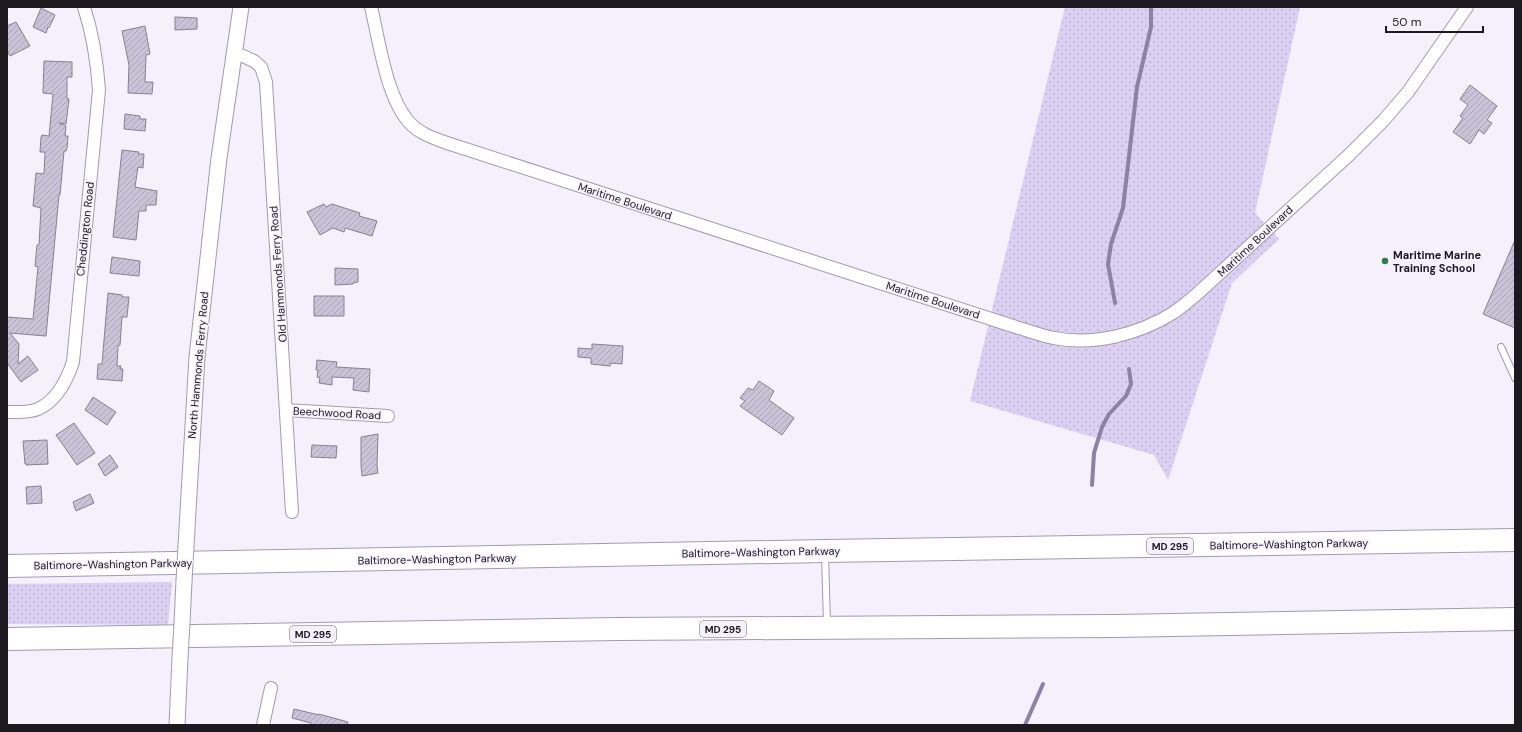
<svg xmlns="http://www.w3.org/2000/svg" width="1522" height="732" font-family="'DM Sans',sans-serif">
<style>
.grass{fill:url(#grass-dots)}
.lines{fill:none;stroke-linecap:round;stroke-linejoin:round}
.stream{stroke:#8d82a3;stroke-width:4}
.building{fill:url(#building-hatch);stroke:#868092}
.service-casing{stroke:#a29bae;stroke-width:8}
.minor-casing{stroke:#a29bae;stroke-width:14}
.tertiary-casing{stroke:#a29bae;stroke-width:17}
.motorway-casing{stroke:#a29bae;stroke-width:24}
.service{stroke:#fff;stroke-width:6}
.minor{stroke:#fff;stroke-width:12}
.tertiary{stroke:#fff;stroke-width:15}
.motorway{stroke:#fff;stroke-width:22}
.tertiary-bridge-casing{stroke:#a29bae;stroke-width:17;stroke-linecap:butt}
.tertiary-bridge{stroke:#fff;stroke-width:15}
.poi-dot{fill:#337b48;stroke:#f4f0fc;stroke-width:1.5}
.labels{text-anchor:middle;stroke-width:3;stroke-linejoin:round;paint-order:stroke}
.shield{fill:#f4f0fc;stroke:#5d5a62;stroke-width:1}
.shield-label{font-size:10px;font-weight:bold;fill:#1c1920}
.street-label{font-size:11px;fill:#1c1920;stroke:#f4f0fc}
.poi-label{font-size:11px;font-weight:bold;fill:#1c1920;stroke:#f4f0fc;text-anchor:start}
</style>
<defs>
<pattern id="grass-dots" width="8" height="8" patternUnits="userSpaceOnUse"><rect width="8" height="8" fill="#dbcff2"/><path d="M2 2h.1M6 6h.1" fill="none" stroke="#bbb1cf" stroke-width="1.8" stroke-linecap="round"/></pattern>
<pattern id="building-hatch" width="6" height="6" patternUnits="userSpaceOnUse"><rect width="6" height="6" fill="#c9c3d7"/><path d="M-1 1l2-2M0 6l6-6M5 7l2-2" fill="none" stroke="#aca7b8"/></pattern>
</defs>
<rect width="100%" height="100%" fill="#f4f0fc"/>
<path class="grass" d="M1065,7H1300L1255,213L1279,239L1232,283L1168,480L1154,455L970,401Z
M172,582L168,625L7,624V584Z"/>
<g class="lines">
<path class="stream" d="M1115,303L1108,264L1111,244L1123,208L1137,87L1151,27V7
M1092,485L1094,453L1102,427L1109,414L1126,396L1131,384L1129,369
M1025,725L1043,684"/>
</g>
<path class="building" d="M41,8L55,15L49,28L48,27L46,33L33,27Z
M175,17L197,18V29L175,30Z
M16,22L30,46L10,56L7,51V26Z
M145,26L150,54L146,55L145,82H153L152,94L128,93L129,65L122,31Z
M44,61L72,62V77H67V99H69L66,124L59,123L66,126L65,136H68L67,148L66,151H64L60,195H59L46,336L10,333L19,344L18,364L28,356L38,370L21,382L7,363V317L33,319L38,267L35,266L37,245H39L41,208L33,206L36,173L44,174L45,152H40L41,137L42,135L49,136L53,94L43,93Z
M1470,85L1497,106L1487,120L1492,123L1484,134L1479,130L1470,144L1453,132L1463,118L1460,116L1468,105L1460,99Z
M125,114L140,116V119H146L145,131L124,129Z
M122,150L139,152L138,154H144L143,168L138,167L135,187L157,191L156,205H146V211H139L136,240L113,237Z
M324,204L326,207L332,204L360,213L359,216L377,221L372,236L345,228L344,232L333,228L320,235L307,212Z
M1515,240V328L1483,314Z
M112,257L140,261L139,276L110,273Z
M335,268L358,269V282L353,283V284L335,285Z
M108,293L122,295V297H129L127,317H122L120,345L118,346L117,366H121L120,369H123L122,381L97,379L98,364H102Z
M314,296H344V316H314Z
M592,344L623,346L622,364L611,363L610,366L591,364V358L578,357V348L592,349Z
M317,360L337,362L336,367L370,369L369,392L353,390L354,378L332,377V385L319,383L320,378L317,377L318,370H316Z
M759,381L774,391L769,400L794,418L782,435L740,406L745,401L740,398L748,388L753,390Z
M93,397L116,412L107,425L85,410Z
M74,423L95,453L77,465L56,435Z
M378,434L377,466L378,473L362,476L361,466V437Z
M47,440L48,464L26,465V463L25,464L23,441Z
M312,445L337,446L336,458L311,457Z
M110,455L118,467L105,476L98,464Z
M41,486L42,503L27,504L26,487Z
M90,494L94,503L76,511L73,502Z
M294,709L319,715V714L348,722L347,725H310L311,723L292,718Z"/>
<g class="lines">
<g class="service-casing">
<path id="service" d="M1501,347L1515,378
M825,554L827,625"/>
</g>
<g class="minor-casing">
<path id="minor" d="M371,7C379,40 386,95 408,121C418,133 433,138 447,143L1019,328C1030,331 1042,336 1054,338C1094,346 1139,334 1173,313C1182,307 1190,300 1197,294L1349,155L1383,121L1408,92L1467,7
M234,52L254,61L261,67L266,82L292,512
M286,410L388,416
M7,412C16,412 30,413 38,409C56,401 67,380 73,362L99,90C97,60 93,35 84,7
M263,725L271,688"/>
</g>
<g class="tertiary-casing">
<path id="tertiary" d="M186,546L197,357L219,158L241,7
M182,623L184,581
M177,725L180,658"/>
</g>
<g class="motorway-casing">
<path id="motorway" d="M7,566L825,551L1515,540
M7,639L619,629L1115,626L1515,619"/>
</g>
<use href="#service" class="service"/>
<use href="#minor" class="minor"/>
<use href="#tertiary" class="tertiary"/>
<use href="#motorway" class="motorway"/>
<g class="tertiary-bridge-casing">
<path id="tertiary-bridge" d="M184,581L186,546
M180,658L182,623"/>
</g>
<use href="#tertiary-bridge" class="tertiary-bridge"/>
</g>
<circle class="poi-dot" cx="1385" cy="261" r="4"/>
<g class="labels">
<g class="shield">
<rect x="1147" y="538" width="46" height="16" rx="3"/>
<rect x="700" y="621" width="46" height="16" rx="3"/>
<rect x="290" y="626" width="46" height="16" rx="3"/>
</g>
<g class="shield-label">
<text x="1170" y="550">MD 295</text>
<text x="723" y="633">MD 295</text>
<text x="313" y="638">MD 295</text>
</g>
<g class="street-label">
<text transform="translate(625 201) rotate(18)" y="4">Maritime Boulevard</text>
<text transform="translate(85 229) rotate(-84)" y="4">Cheddington Road</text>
<text transform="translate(1255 241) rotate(-43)" y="4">Maritime Boulevard</text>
<text transform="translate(278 274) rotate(-94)" y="4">Old Hammonds Ferry Road</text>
<text transform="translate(933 300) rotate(18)" y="4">Maritime Boulevard</text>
<text transform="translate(198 365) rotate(-85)" y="4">North Hammonds Ferry Road</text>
<text transform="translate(337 413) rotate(3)" y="4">Beechwood Road</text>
<text transform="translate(1289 544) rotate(-1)" y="4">Baltimore-Washington Parkway</text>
<text transform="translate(761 552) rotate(-1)" y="4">Baltimore-Washington Parkway</text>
<text transform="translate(437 559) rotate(-1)" y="4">Baltimore-Washington Parkway</text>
<text transform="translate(113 564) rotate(-1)" y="4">Baltimore-Washington Parkway</text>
</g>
<g class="poi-label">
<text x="1393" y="259">Maritime Marine<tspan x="1393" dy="13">Training School</tspan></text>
</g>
</g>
<rect width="1522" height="732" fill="none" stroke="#1c1920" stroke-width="16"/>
<path d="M1386 26v6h97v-6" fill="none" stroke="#1c1920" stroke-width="2"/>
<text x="1392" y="26" font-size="12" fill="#1c1920" stroke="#f4f0fc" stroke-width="3" paint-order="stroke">50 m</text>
</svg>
